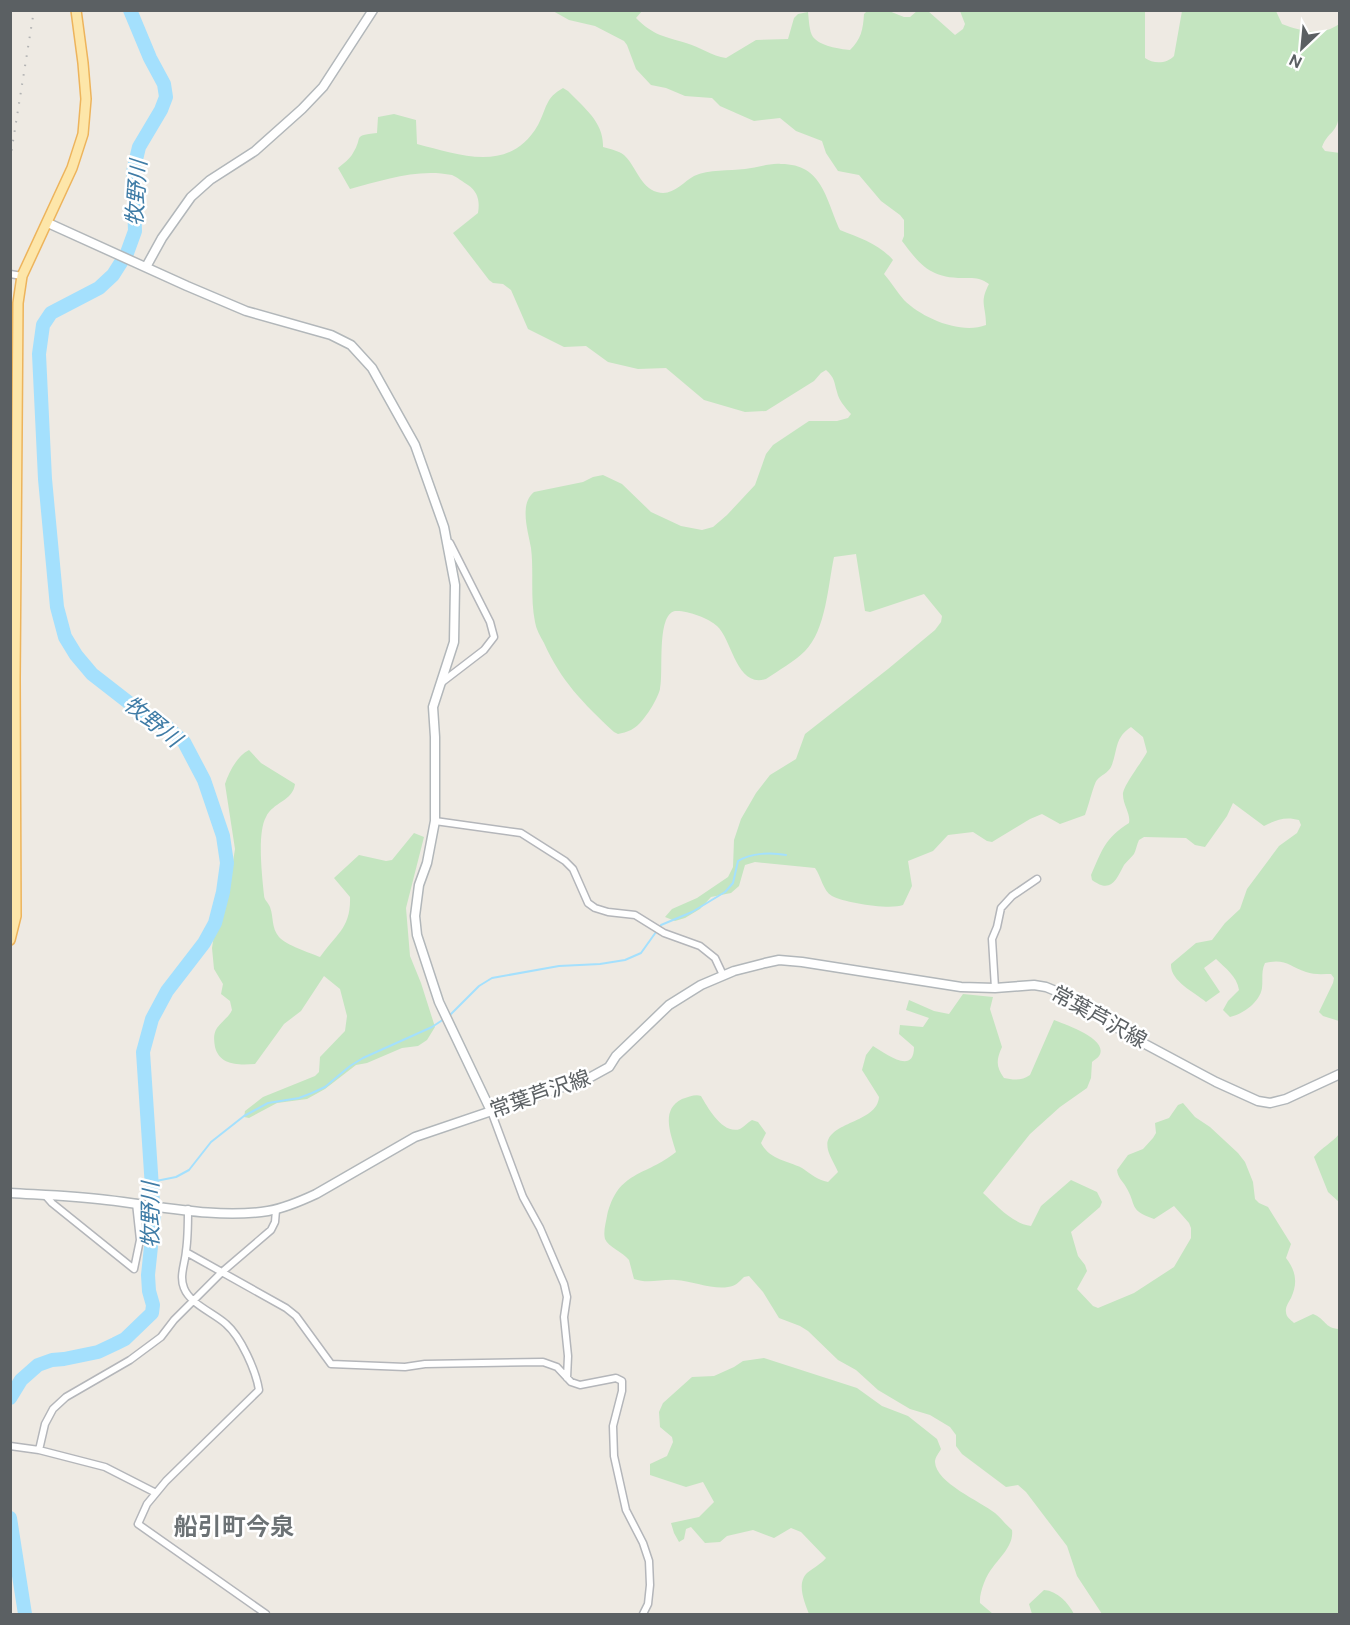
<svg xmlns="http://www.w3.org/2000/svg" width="1350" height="1625" font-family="'DM Sans','Noto Sans JP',sans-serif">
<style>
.green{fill:#c4e5c0}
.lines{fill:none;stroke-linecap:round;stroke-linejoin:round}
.stream{stroke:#a4e0fd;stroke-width:2}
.river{stroke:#a4e0fd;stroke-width:14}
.street-casing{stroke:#b4b6ba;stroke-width:9}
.secondary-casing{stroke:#b2b7ba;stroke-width:11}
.primary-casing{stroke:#edb45c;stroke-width:12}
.street{stroke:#fff;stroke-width:6}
.secondary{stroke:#fff;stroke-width:8}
.primary{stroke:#fde6a9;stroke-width:9}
.rail{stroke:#b2b3b3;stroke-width:2;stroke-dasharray:1.5 8;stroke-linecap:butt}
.labels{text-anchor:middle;stroke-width:5;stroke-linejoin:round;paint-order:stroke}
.street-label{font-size:21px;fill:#5b6063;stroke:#fff}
.water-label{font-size:22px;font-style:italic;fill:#3f7ca6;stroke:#fff}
.quarter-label{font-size:24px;font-weight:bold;fill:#6c7275;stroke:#fff}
</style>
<rect width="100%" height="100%" fill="#eeeae3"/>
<path class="green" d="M553,11H642L636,18C654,36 664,36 686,43C700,47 712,56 726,58L756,40L788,39L794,18L798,14L808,12C809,20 809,31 813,37C820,46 839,49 850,50C861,39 863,30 864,14L867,11H889L904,17H910L917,11H928L955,35L963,29L965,24L960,11H1145V58C1153,64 1167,64 1174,56L1182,11H1276L1282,24C1301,31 1321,37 1339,24V115C1337,134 1328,131 1322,147L1325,151L1340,153L1338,293L1340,296L1339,1021L1323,1016L1319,1012L1333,983L1334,978L1331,974C1323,974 1314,975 1306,972C1289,966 1285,958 1265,963C1261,971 1263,979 1262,988C1260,1002 1243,1014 1230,1017L1223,1010L1228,1001L1239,990C1237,976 1225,968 1216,959L1204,968L1220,992L1206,1002C1194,992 1170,981 1171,964L1196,943L1212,940L1225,923L1240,909L1247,889L1279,846L1297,833L1301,825L1299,820C1285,816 1276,820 1264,826L1233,803L1227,816L1205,847L1195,845L1186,838L1144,837L1139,840C1137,844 1136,850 1134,854C1131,858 1127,861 1124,865C1116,880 1111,894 1092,880L1091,875C1102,850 1105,838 1129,823C1131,814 1123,805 1123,795C1122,787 1142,762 1147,752L1143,737L1131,727C1114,738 1118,751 1111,767C1108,773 1101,775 1097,780C1094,783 1088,808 1085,815L1060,824L1042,814L1030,819L992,842L987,841L973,832L948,835L933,851L908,861L912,886L903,905C890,910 845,903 832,896C823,891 821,876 815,868L755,862L745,865L739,886L731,893L711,897L700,909L685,918L675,921L665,917L672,909L697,898L728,877L733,867L734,840L741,819L756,793L770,775L796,759L805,734L888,669L935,630L941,622L942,616L924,594L870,612L865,611L856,554L834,557C828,585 826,630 805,651C794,662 779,670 766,679C736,688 733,641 717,626C709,618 686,610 675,611C656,615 664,673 660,689C657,701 642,725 631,730C627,732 622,733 618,734L614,732C583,703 561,681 544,643C540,636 536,629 535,622C530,597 534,572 531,548C528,531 519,504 534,492L583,482L593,477L603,475L622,484L651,512L681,526L702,530L713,527L727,515L755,485L766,454L773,445L809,421H837L848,418L851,414C845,407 839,401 837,392C834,382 835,378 826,370L821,373L814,381L766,411L745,412L704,400L666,368L638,369L608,362L586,346L564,347L528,329L511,290L503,284L493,283L489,280L453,233L478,213C480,201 478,192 468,185C463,182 457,177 452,175C418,168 383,180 350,189L338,168C343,164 350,159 353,153C364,136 351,136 377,133L378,117L394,114L416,120L417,144C460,155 510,174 538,125C547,108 545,98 563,88L568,91C584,108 604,122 603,147C610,149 619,151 624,155C636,166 640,187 657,192C672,197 683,182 694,176C709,169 729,171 745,169C757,168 769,163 781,164C823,164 826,200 840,230C860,238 879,244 893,260L884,274C891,282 897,292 904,300C922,318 961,335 986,325C986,305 979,303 989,284C979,277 974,278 963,278C930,278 920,265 902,241L904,236V220L900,215L881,201L859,175L838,171L826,153L822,141L796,131L780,118L754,121L720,106L712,98L685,96L666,88L651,85L636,69L627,45L624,41L595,26L569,20Z
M249,750L261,763L295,784C293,801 273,802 266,817C257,833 262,875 264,895C264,900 268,902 270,907C274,918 271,927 279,937C286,945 310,953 320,957C336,934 351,928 350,897L334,878L359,855L386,861L392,860L414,833L424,837L406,908L410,956L421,983L435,1027L427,1040L418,1046L402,1048L367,1063L356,1065L325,1089L307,1099L277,1103L249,1118L244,1117L245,1111L263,1097L315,1076L319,1072L320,1057L345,1031L347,1016L340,989L324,976L301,1011L284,1024L255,1064C239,1065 220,1066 215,1047C214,1041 213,1034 217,1028C222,1021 229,1017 232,1010L230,1001L221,994L223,984L214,969L212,948L215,928L227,899L235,849L225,784C229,772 237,756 249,750Z
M963,994L993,997L990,1009L1002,1047C996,1060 996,1067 1004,1078C1013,1080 1022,1081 1030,1075L1054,1020C1064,1024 1110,1039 1099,1056C1098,1058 1094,1060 1092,1062L1091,1078L1087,1088L1060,1107L1030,1134L983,1193C996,1205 1013,1224 1031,1226L1041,1206L1071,1180L1097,1192L1102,1202L1100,1207L1071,1232L1078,1256L1085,1265L1087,1271L1077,1289L1093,1306L1098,1308L1134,1293L1174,1267L1191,1238V1228L1189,1223L1174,1206L1154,1219C1128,1210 1137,1205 1126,1187C1122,1180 1118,1178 1117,1170L1128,1155L1143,1149L1153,1138L1156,1133L1155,1123L1169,1118L1178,1105L1183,1103L1195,1117L1210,1127L1238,1153L1245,1162L1253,1182L1255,1199L1259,1203L1268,1207L1291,1244L1286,1258C1296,1271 1298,1283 1291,1298C1289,1302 1285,1307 1286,1312C1286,1317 1291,1320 1294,1323L1313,1314C1326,1319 1324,1328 1339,1329L1340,1579C1336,1589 1340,1603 1338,1614H1102L1077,1576L1067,1546L1026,1492L1018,1485L1006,1487L962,1454L956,1446V1435L950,1427L930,1415L910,1409L878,1390L856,1370L838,1360L808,1331L800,1326L779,1318L763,1292L749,1276L744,1277C739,1282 736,1286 728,1287C714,1290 691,1281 676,1280C661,1279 648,1284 634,1279L629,1260C623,1252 608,1247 605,1239C603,1232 606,1222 607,1216C618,1170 645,1177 676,1152C671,1134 660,1110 682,1099C689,1097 695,1094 701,1096C708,1108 723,1135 740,1129C744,1127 748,1122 752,1120L758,1122L766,1133L761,1143C770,1160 786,1160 802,1168C811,1174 817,1180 828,1182L838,1172C835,1165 830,1157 828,1150C821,1121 877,1125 879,1097L862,1070L866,1055L873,1046C885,1053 914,1076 914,1047L899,1034L900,1025L923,1027L929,1018L906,1010L909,1000L934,1011L949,1014Z
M1339,1134V1202L1328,1192L1314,1157C1322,1147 1332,1143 1339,1134Z
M764,1358L857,1388L882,1406L908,1416L937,1439L941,1449C939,1453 935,1457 935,1462C936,1483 980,1501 995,1513C1001,1518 1006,1525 1012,1530C1014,1545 1000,1557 993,1567C986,1575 979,1593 980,1603L993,1614H809C805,1603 796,1584 807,1573C813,1568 821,1564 826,1558L801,1532L791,1528L774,1538L753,1530L727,1536L720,1542L705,1543L691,1527L686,1529L684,1539L679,1542L674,1533L671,1523L699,1517L714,1502L703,1482L686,1487L650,1475V1464L667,1456L673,1442L672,1437L660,1427L659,1412L663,1403L692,1377L714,1376L734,1367L743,1361Z
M1044,1590C1058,1591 1068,1603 1074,1614H1032L1029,1604Z"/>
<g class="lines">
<path class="stream" d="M449,1016L479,986L492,978L559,966L600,964L625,960L641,953L661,925L692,912L725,892L733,883L738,861C751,853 771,852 786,855
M151,1182L176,1177L189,1170L211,1142L244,1116L268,1103L299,1098L312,1093L325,1087L350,1066L363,1058L432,1027L444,1019"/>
<path class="river" d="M10,1398L21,1380L38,1365L52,1360L64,1359L98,1352L115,1344L125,1339L152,1313L153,1305L149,1291L148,1275L154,1218L143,1052L152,1019L167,991L204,943L215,923L223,892L227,863L223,836L204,780L184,742L167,727L137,709L92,674L76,655L65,637L57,607L45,479L39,354L43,325L51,313L99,288L113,275L127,253L135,231L133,172L139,147L161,110L166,97L164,84L150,58L130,10
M10,1518L25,1614"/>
<g class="street-casing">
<path id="street" d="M10,274L22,276
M441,683L484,650L494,637L490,622L450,543
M435,821L521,833L565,861L573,869L588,903L595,908L608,912L635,915L664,933L700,946L715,958L723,975
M995,988L992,939L997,927L1001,908L1012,896L1037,879
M491,1111L523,1197L540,1228L564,1284L567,1297L564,1317L568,1356L567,1378
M45,1195L52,1203L134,1269L140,1240L136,1203
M188,1209C188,1223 188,1238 186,1251C185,1264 179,1276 184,1288C190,1304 214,1313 226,1324C241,1337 256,1371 259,1390L166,1481L147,1504L138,1524L266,1614
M186,1252L286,1308L296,1316L331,1364L405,1367L425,1364L543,1362L557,1367L571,1382L580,1385L616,1378L622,1381V1391L613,1426L614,1456L626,1510L643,1543L649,1561L650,1585L648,1604L643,1614
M10,1446L39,1450L105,1467L156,1493
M39,1450L45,1424L53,1409L66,1397L130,1360L161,1337L174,1320L222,1272L271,1230L275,1222L276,1210"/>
</g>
<g class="secondary-casing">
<path id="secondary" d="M48,223L187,286L246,311L331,335L351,345L372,368L415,445L444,527L455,585L454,642L433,707L435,737V821L427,863L419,885L415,916L417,935L439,1002L491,1111
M146,267L162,238L191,197L210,180L255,151L302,109L323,87L373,10
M10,1193C43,1195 75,1196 107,1200C160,1206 216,1219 268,1211C285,1208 301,1201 316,1194L415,1137L589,1078L609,1067L616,1056L669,1005L701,985L734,971L765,963L779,960L802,962L961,987L995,988L1034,985L1046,987L1068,996L1130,1036L1216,1082L1258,1101L1270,1103L1286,1099L1340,1074"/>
</g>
<g class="primary-casing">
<path id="primary" d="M10,940L16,916L15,679L18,303L22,276L72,168L83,134L86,99L83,63L76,10"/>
</g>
<use href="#street" class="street"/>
<use href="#secondary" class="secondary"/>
<use href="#primary" class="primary"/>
<path class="rail" d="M10,160L34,10"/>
</g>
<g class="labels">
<g class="street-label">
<text transform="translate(1099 1017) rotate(29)" y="7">常葉芦沢線</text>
<text transform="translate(540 1094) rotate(-19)" y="7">常葉芦沢線</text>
</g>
<g class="water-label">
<text transform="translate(136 193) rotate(-86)" y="8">牧野川</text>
<text transform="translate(153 721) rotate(39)" y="8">牧野川</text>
<text transform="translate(150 1215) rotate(-90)" y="8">牧野川</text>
</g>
<g class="quarter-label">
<text x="234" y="1535">船引町今泉</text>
</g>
</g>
<rect width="1350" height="1625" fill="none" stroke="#5b6063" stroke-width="24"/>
<g transform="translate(1302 48) rotate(206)" stroke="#ffffff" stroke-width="4.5" paint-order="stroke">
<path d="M0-4.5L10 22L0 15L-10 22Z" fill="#5b6063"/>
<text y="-9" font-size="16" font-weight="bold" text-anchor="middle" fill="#5b6063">N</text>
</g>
</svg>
